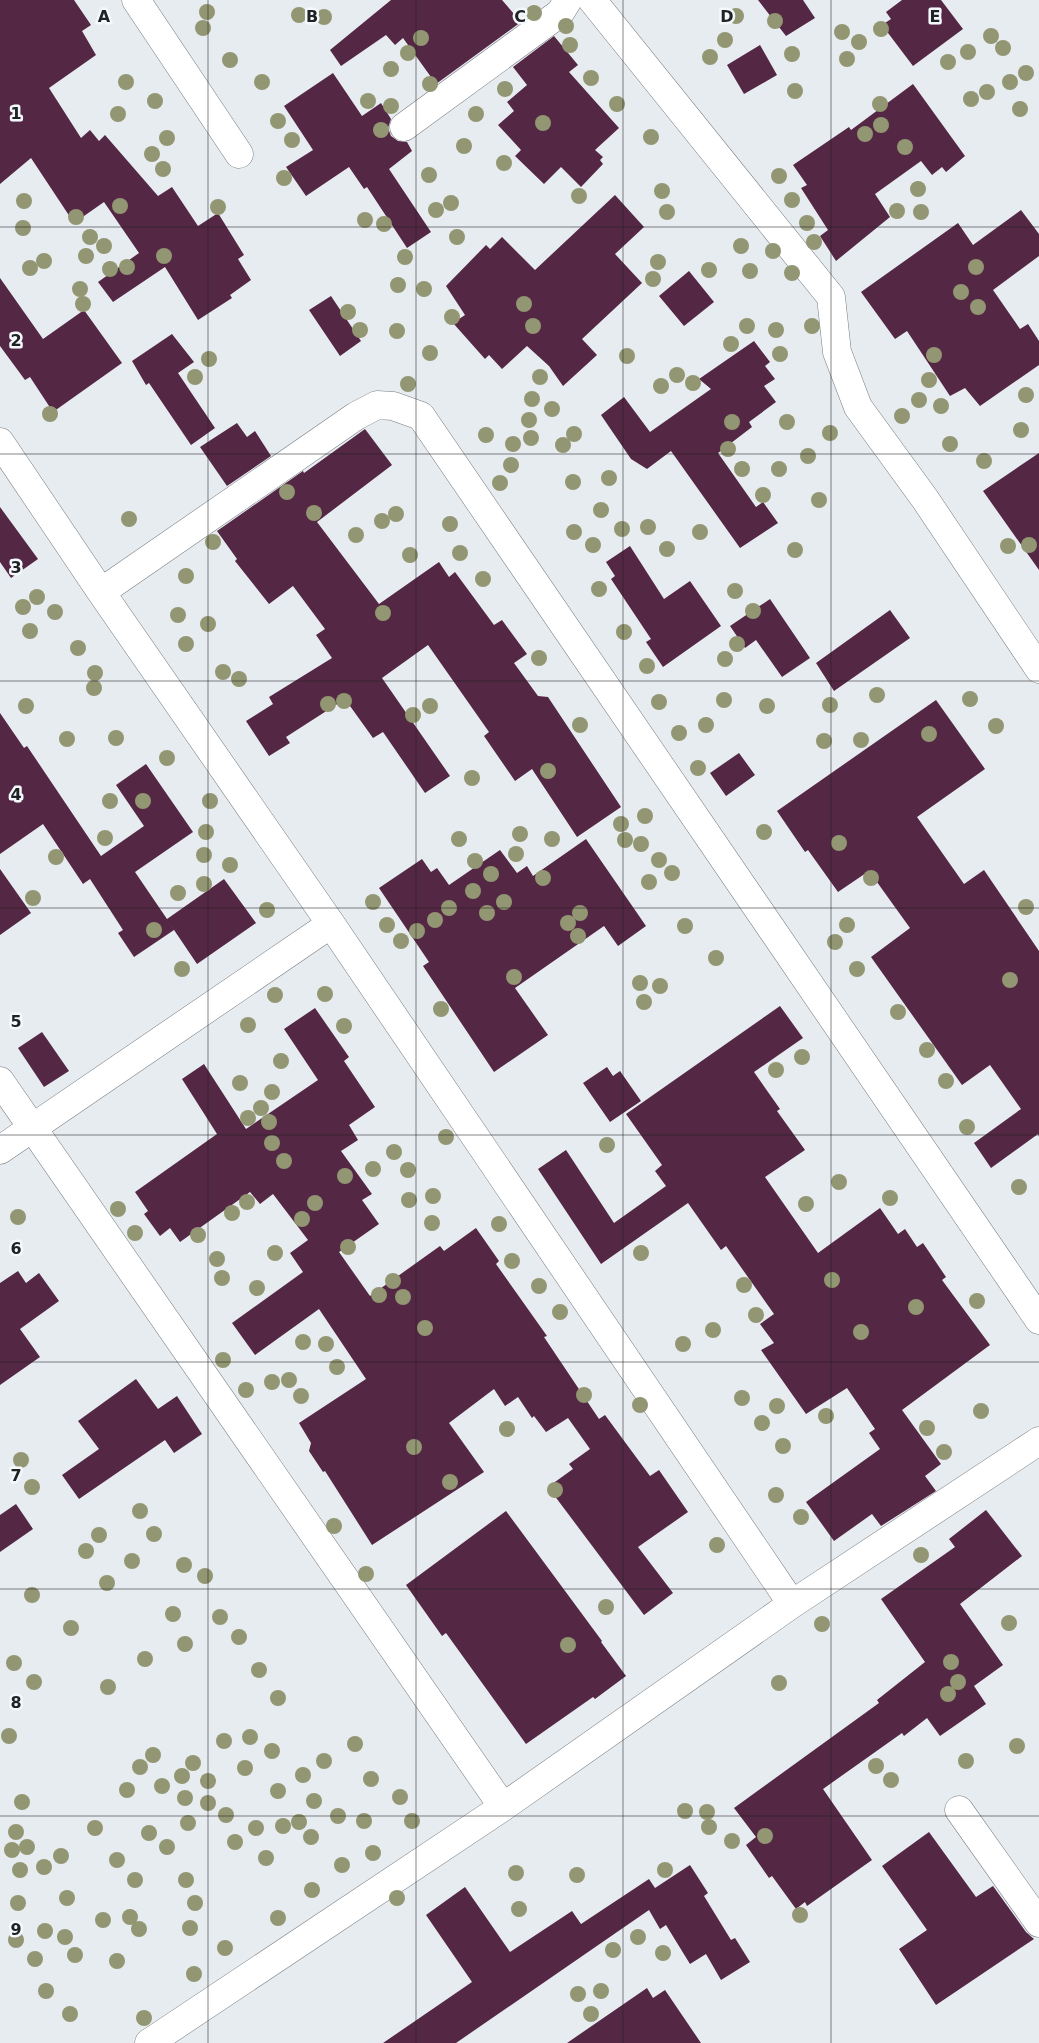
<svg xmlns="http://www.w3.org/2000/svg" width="1039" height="2043" font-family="'DejaVu Sans',sans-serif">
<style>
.building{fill:#542745}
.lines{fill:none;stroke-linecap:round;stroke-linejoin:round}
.minor-casing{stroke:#787d81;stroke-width:29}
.minor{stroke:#fff;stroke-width:28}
.tree{fill:#929672}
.grid{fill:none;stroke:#202223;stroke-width:1;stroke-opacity:0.55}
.grid-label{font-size:16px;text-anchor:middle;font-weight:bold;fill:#202223;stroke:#f4f9fe;stroke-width:5;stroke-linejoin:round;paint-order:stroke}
</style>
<rect width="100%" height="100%" fill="#e7ecf1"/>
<path class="building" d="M0,0H74L91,25L82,31L96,55L49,88L81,138L90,130L99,141L105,135L158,196L172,187L198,226L218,213L244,255L238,259L251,280L230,295L232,298L198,320L165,267L113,302L98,282L139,253L104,202L74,223L31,158L0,184Z
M391,0H502L521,22L436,84L403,38L395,45L386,35L341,66L330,50Z
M758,0H803L815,18L786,36Z
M902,0H941L963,29L913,66L882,25L891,19L886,12Z
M554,36L578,65L569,72L619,128L595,150L603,157L600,160L603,164L581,187L561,167L544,184L515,156L521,150L498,125L514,111L507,102L527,85L513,67Z
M760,45L777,75L744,94L727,65Z
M333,73L362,116L381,103L391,119L388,128L391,136L398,141L407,142L412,151L389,169L431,232L407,248L367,187L364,189L349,167L306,196L286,167L313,150L284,106Z
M913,84L965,156L946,172L942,167L932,175L921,161L875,194L890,217L836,261L820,236L828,230L801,188L807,185L793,165L849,127L851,130Z
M615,195L644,227L615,254L642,283L582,339L597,355L563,386L549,366L527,346L502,369L489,355L485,359L453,323L465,315L446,286L486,245L490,249L502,237L535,270Z
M1021,210L1039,234V256L993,290L1020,329L1028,324L1039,341V365L980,406L965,388L950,396L907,331L895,339L861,292L958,223L973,245Z
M689,271L714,302L684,326L659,296Z
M0,278L43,339L84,310L122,363L53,412L30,377L25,380L0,346Z
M331,296L361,341L340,356L309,310Z
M172,334L194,362L178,373L215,428L191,445L149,383L146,385L132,361Z
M754,341L770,362L765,366L775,379L764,386L776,402L749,422L752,427L718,453L756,507L763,502L778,523L740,548L671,451L647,469L631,459L601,415L624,397L650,432L711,389L699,379Z
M237,423L247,437L255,431L271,456L227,486L200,447Z
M365,429L392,465L317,522L379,604L439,562L449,577L455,572L494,625L502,620L527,654L514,663L538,696L548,697L621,807L577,837L532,769L515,781L484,736L489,732L428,645L382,678L450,776L425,793L383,732L373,738L345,699L286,737L290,743L269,756L246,721L273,704L269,697L332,658L316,635L325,629L293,586L269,604L235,561L237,559L217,531L303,471L304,473Z
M1039,453V570L983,491Z
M0,507L38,559L11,578L0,562Z
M630,546L664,599L690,581L721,626L663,667L646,642L651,639L611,579L615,576L606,562Z
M770,599L810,658L782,677L756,640L745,648L730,626Z
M890,610L910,638L834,691L816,663Z
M936,700L985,769L917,817L964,884L984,870L1039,951V1136L1038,1134L991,1168L974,1143L1021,1109L990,1065L962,1085L871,957L910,928L869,871L838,892L808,850L805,852L777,811Z
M0,713L24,748L27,746L101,856L144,826L116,785L146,764L193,832L135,872L167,919L224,879L256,923L197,964L168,921L174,930L134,957L118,933L123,930L90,879L83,884L43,824L0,854Z
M739,753L755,775L726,796L710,773Z
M586,839L646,926L618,946L604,926L515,988L548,1035L494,1072L423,966L429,962L379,888L422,859L431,872L437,868L449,885L500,850L517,873L527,866L533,876Z
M0,869L31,913L0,935Z
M780,1006L803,1038L754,1072L780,1109L777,1111L805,1150L765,1177L818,1253L880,1208L898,1234L905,1229L917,1247L923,1243L946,1277L942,1280L990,1345L902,1410L941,1464L925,1476L936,1491L881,1526L872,1514L834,1541L806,1502L880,1449L869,1433L875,1429L847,1388L806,1414L761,1350L774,1343L760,1324L774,1314L726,1246L721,1250L688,1203L601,1264L538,1169L566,1150L614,1223L666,1186L655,1171L662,1165L626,1114Z
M315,1008L349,1057L344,1061L375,1107L349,1125L358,1140L341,1151L372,1194L362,1200L379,1224L339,1252L370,1296L440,1246L444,1251L476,1228L499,1261L496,1264L547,1336L544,1337L599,1419L605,1415L650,1476L659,1470L688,1512L638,1547L673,1593L644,1615L548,1487L573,1469L569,1464L590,1449L568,1418L546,1432L534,1416L532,1418L518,1397L505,1406L494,1389L449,1423L484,1472L372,1545L325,1471L323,1472L309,1451L311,1443L299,1423L366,1379L319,1309L255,1355L232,1323L303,1272L290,1253L308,1240L273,1194L260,1204L250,1192L180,1242L170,1228L160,1236L144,1214L148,1211L135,1192L217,1134L182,1079L204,1064L246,1129L318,1080L284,1029Z
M42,1032L69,1071L44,1087L18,1048Z
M607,1067L613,1076L620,1071L641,1101L610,1122L583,1083Z
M18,1271L26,1283L39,1273L59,1301L20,1329L40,1357L0,1385V1283Z
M136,1379L158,1409L177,1396L202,1434L174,1453L165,1440L79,1499L62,1475L99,1449L78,1421Z
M16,1504L33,1529L0,1552V1515Z
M986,1510L1022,1556L960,1604L1003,1665L974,1686L986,1704L940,1736L927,1718L904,1736L902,1733L823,1789L872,1860L807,1906L805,1902L796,1909L772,1876L769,1878L746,1845L756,1837L734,1808L879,1703L877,1700L925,1662L881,1599L955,1547L949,1539Z
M506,1511L602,1641L601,1642L626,1676L595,1699L593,1697L526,1744L446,1633L442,1636L406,1585Z
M929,1832L976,1897L993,1886L1026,1932L1034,1939L936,2005L899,1949L927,1930L882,1866Z
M690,1865L708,1893L704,1896L731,1940L735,1938L750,1962L721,1980L706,1954L690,1964L666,1925L660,1929L649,1910L456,2043H383L472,1982L426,1915L465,1887L510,1952L572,1911L581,1924L649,1879L655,1888Z
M647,1988L653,1998L665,1990L701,2043H567Z"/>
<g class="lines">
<g class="minor-casing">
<path id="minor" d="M136,0L239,154
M592,0L831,297L837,352L858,407L925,499L1039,669
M404,127L560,13L568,0
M0,442L101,592L331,924L792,1604
M101,592L356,416L377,405L393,406L421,416L1039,1320
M0,1081L503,1807
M0,1150L331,924
M959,1810L1039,1923
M149,2043L503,1807L792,1604L1039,1441"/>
</g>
<use href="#minor" class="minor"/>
</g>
<g class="tree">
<circle cx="207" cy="12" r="8"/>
<circle cx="534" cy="13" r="8"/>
<circle cx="299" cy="15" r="8"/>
<circle cx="736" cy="16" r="8"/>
<circle cx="324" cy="17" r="8"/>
<circle cx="775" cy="21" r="8"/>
<circle cx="566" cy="26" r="8"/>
<circle cx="203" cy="28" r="8"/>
<circle cx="881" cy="29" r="8"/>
<circle cx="842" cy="32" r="8"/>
<circle cx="991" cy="36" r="8"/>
<circle cx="421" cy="38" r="8"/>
<circle cx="725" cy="40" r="8"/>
<circle cx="859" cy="42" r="8"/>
<circle cx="570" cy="45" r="8"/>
<circle cx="1003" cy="48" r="8"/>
<circle cx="968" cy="52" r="8"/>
<circle cx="408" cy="53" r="8"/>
<circle cx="792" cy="54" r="8"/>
<circle cx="710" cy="57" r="8"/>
<circle cx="847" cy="59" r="8"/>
<circle cx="230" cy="60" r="8"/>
<circle cx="948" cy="62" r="8"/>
<circle cx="391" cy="69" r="8"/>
<circle cx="1026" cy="73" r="8"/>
<circle cx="591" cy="78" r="8"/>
<circle cx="126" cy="82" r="8"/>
<circle cx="262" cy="82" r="8"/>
<circle cx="1010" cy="82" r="8"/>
<circle cx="430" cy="84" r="8"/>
<circle cx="505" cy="89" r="8"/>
<circle cx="795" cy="91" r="8"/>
<circle cx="987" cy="92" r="8"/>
<circle cx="971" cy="99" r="8"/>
<circle cx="155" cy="101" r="8"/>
<circle cx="368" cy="101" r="8"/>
<circle cx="617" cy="104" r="8"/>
<circle cx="880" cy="104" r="8"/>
<circle cx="391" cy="106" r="8"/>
<circle cx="1020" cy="109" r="8"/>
<circle cx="118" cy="114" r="8"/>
<circle cx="476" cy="114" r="8"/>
<circle cx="278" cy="121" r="8"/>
<circle cx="543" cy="123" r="8"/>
<circle cx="881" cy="125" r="8"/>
<circle cx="381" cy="130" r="8"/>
<circle cx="865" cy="134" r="8"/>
<circle cx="651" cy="137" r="8"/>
<circle cx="167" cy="138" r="8"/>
<circle cx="292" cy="140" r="8"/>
<circle cx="464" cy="146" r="8"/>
<circle cx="905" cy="147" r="8"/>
<circle cx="152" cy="154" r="8"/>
<circle cx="504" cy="163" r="8"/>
<circle cx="163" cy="169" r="8"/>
<circle cx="429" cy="175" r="8"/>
<circle cx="779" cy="176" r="8"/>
<circle cx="284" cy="178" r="8"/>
<circle cx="918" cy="189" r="8"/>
<circle cx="662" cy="191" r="8"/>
<circle cx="579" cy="196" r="8"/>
<circle cx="792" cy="200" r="8"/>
<circle cx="24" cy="201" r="8"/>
<circle cx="451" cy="203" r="8"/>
<circle cx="120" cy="206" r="8"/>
<circle cx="218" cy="207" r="8"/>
<circle cx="436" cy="210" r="8"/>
<circle cx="897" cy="211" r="8"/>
<circle cx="667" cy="212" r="8"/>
<circle cx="921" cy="212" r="8"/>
<circle cx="76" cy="217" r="8"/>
<circle cx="365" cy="220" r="8"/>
<circle cx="807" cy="223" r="8"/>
<circle cx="384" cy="224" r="8"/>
<circle cx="23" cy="228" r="8"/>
<circle cx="90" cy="237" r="8"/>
<circle cx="457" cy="237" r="8"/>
<circle cx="814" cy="242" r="8"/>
<circle cx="104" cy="246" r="8"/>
<circle cx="741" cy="246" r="8"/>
<circle cx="773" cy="251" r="8"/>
<circle cx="86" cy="256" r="8"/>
<circle cx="164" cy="256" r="8"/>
<circle cx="405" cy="257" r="8"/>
<circle cx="44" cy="261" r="8"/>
<circle cx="658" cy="262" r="8"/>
<circle cx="127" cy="267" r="8"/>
<circle cx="976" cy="267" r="8"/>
<circle cx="30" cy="268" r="8"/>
<circle cx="110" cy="269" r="8"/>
<circle cx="709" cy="270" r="8"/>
<circle cx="750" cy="271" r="8"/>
<circle cx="792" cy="273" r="8"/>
<circle cx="653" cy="279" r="8"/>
<circle cx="398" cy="285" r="8"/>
<circle cx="80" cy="289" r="8"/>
<circle cx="424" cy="289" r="8"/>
<circle cx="961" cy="292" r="8"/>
<circle cx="83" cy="304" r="8"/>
<circle cx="524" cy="304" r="8"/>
<circle cx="978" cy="307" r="8"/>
<circle cx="348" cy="312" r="8"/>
<circle cx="452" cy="317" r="8"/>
<circle cx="533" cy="326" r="8"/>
<circle cx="747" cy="326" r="8"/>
<circle cx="812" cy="326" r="8"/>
<circle cx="360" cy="330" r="8"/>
<circle cx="776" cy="330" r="8"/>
<circle cx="397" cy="331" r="8"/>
<circle cx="731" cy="344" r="8"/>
<circle cx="430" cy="353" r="8"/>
<circle cx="780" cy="354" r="8"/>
<circle cx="934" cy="355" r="8"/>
<circle cx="627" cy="356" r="8"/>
<circle cx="209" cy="359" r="8"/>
<circle cx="677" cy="375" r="8"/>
<circle cx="195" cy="377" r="8"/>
<circle cx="540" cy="377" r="8"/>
<circle cx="929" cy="380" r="8"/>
<circle cx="693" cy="383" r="8"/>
<circle cx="408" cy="384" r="8"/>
<circle cx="661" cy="386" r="8"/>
<circle cx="1026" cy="395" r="8"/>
<circle cx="532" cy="399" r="8"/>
<circle cx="919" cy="400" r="8"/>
<circle cx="941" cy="406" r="8"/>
<circle cx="552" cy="409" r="8"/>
<circle cx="50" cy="414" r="8"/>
<circle cx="902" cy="416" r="8"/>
<circle cx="529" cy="420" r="8"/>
<circle cx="732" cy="422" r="8"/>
<circle cx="787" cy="422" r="8"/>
<circle cx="1021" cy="430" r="8"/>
<circle cx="830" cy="433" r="8"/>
<circle cx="574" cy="434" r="8"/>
<circle cx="486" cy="435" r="8"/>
<circle cx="531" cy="438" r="8"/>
<circle cx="513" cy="444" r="8"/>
<circle cx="950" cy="444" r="8"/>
<circle cx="563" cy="445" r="8"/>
<circle cx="728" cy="449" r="8"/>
<circle cx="808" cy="456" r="8"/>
<circle cx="984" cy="461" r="8"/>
<circle cx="511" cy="465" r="8"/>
<circle cx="742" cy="469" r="8"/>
<circle cx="779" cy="469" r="8"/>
<circle cx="609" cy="478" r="8"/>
<circle cx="573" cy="482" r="8"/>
<circle cx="500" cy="483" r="8"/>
<circle cx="287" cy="492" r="8"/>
<circle cx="763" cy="495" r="8"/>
<circle cx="819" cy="500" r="8"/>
<circle cx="601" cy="510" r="8"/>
<circle cx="314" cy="513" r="8"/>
<circle cx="396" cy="514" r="8"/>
<circle cx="129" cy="519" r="8"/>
<circle cx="382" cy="521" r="8"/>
<circle cx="450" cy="524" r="8"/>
<circle cx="648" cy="527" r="8"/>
<circle cx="622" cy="529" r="8"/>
<circle cx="574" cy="532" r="8"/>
<circle cx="700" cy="532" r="8"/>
<circle cx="356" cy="535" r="8"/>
<circle cx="213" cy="542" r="8"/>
<circle cx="593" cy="545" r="8"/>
<circle cx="1029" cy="545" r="8"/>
<circle cx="1008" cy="546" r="8"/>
<circle cx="667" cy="549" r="8"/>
<circle cx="795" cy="550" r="8"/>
<circle cx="460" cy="553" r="8"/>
<circle cx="410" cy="555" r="8"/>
<circle cx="186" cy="576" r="8"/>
<circle cx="483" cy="579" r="8"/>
<circle cx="599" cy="589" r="8"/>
<circle cx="735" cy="591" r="8"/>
<circle cx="37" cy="597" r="8"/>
<circle cx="23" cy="607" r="8"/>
<circle cx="753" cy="611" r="8"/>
<circle cx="55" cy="612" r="8"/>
<circle cx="383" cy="613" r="8"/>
<circle cx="178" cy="615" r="8"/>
<circle cx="208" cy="624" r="8"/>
<circle cx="30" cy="631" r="8"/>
<circle cx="624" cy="632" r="8"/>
<circle cx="186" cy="644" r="8"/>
<circle cx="737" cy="644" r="8"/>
<circle cx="78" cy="648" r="8"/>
<circle cx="539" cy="658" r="8"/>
<circle cx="725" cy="659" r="8"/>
<circle cx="647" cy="666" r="8"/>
<circle cx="223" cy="672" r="8"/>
<circle cx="95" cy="673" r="8"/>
<circle cx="239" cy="679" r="8"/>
<circle cx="94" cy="688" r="8"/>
<circle cx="877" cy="695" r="8"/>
<circle cx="970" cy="699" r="8"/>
<circle cx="724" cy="700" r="8"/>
<circle cx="344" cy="701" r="8"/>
<circle cx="659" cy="702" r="8"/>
<circle cx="328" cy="704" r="8"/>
<circle cx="830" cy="705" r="8"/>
<circle cx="26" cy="706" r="8"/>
<circle cx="430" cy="706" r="8"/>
<circle cx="767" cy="706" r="8"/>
<circle cx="413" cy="715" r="8"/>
<circle cx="580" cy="725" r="8"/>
<circle cx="706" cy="725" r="8"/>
<circle cx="996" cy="726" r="8"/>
<circle cx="679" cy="733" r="8"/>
<circle cx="929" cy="734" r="8"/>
<circle cx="116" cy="738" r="8"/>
<circle cx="67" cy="739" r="8"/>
<circle cx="861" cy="740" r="8"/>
<circle cx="824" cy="741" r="8"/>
<circle cx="167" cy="758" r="8"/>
<circle cx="698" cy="768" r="8"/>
<circle cx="548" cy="771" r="8"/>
<circle cx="472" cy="778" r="8"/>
<circle cx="110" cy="801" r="8"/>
<circle cx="143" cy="801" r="8"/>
<circle cx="210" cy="801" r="8"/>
<circle cx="645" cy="816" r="8"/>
<circle cx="621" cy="824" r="8"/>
<circle cx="206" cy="832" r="8"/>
<circle cx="764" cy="832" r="8"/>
<circle cx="520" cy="834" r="8"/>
<circle cx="105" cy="838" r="8"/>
<circle cx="459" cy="839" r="8"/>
<circle cx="552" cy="839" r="8"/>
<circle cx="625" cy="840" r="8"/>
<circle cx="839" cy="843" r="8"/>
<circle cx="641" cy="844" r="8"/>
<circle cx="516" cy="854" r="8"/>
<circle cx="204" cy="855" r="8"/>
<circle cx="56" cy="857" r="8"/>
<circle cx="659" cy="860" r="8"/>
<circle cx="475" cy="861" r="8"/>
<circle cx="230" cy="865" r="8"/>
<circle cx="672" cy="873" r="8"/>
<circle cx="491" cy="874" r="8"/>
<circle cx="543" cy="878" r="8"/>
<circle cx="871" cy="878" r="8"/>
<circle cx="649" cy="882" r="8"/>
<circle cx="204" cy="884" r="8"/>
<circle cx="473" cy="891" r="8"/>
<circle cx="178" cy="893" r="8"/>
<circle cx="33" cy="898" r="8"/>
<circle cx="373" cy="902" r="8"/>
<circle cx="504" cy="902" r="8"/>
<circle cx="1026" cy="907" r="8"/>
<circle cx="449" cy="908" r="8"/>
<circle cx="267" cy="910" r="8"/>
<circle cx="487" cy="913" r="8"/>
<circle cx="580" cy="913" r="8"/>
<circle cx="435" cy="920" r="8"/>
<circle cx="568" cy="923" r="8"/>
<circle cx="387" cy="925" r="8"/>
<circle cx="847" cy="925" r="8"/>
<circle cx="685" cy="926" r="8"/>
<circle cx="154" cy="930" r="8"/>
<circle cx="417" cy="931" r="8"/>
<circle cx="578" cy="936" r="8"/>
<circle cx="401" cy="941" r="8"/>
<circle cx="835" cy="942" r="8"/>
<circle cx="716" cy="958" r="8"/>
<circle cx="182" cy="969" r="8"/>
<circle cx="857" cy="969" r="8"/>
<circle cx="514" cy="977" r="8"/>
<circle cx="1010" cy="980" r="8"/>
<circle cx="640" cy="983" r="8"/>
<circle cx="660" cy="986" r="8"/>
<circle cx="325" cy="994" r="8"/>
<circle cx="275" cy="995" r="8"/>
<circle cx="644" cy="1002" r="8"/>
<circle cx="441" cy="1009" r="8"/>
<circle cx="898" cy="1012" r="8"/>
<circle cx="248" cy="1025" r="8"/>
<circle cx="344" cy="1026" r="8"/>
<circle cx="927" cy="1050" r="8"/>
<circle cx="802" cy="1057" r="8"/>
<circle cx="281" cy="1061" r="8"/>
<circle cx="776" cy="1070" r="8"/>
<circle cx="946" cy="1081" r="8"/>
<circle cx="240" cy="1083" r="8"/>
<circle cx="272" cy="1092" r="8"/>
<circle cx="261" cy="1108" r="8"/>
<circle cx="248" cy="1118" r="8"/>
<circle cx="269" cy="1122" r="8"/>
<circle cx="967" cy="1127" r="8"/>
<circle cx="446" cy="1137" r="8"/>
<circle cx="272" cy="1143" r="8"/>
<circle cx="607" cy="1145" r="8"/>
<circle cx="394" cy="1152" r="8"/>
<circle cx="284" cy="1161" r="8"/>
<circle cx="373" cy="1169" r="8"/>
<circle cx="408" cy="1170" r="8"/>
<circle cx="345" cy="1176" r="8"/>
<circle cx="839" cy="1182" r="8"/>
<circle cx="1019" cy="1187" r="8"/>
<circle cx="433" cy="1196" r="8"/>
<circle cx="890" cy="1198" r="8"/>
<circle cx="409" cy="1200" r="8"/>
<circle cx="247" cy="1202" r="8"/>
<circle cx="315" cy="1203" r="8"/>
<circle cx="806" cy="1204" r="8"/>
<circle cx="118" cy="1209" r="8"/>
<circle cx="232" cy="1213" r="8"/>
<circle cx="18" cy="1217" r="8"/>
<circle cx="302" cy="1219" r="8"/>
<circle cx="432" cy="1223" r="8"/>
<circle cx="499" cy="1224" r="8"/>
<circle cx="135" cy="1233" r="8"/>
<circle cx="198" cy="1235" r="8"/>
<circle cx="348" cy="1247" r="8"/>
<circle cx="275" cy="1253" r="8"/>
<circle cx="641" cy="1253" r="8"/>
<circle cx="217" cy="1259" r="8"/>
<circle cx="512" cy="1261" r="8"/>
<circle cx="222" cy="1278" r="8"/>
<circle cx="832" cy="1280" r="8"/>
<circle cx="393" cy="1281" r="8"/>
<circle cx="744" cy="1285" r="8"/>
<circle cx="539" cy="1286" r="8"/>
<circle cx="257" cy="1288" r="8"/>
<circle cx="379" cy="1295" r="8"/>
<circle cx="403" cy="1297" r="8"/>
<circle cx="977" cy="1301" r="8"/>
<circle cx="916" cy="1307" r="8"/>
<circle cx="560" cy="1312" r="8"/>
<circle cx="756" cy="1315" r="8"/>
<circle cx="425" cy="1328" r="8"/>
<circle cx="713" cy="1330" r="8"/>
<circle cx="861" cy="1332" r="8"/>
<circle cx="303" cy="1342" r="8"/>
<circle cx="326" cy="1344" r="8"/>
<circle cx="683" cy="1344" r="8"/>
<circle cx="223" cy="1360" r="8"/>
<circle cx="337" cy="1367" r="8"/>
<circle cx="289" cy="1380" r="8"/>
<circle cx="272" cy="1382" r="8"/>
<circle cx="246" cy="1390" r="8"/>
<circle cx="584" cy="1395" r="8"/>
<circle cx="301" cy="1396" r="8"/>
<circle cx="742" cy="1398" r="8"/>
<circle cx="640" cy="1405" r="8"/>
<circle cx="777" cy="1406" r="8"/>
<circle cx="981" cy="1411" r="8"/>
<circle cx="826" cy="1416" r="8"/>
<circle cx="762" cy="1423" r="8"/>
<circle cx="927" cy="1428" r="8"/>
<circle cx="507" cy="1429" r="8"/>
<circle cx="783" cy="1446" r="8"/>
<circle cx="414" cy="1447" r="8"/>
<circle cx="944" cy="1452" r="8"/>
<circle cx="21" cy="1460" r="8"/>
<circle cx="450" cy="1482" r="8"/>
<circle cx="32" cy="1487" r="8"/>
<circle cx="555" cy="1490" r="8"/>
<circle cx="776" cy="1495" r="8"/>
<circle cx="140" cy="1511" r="8"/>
<circle cx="801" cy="1517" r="8"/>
<circle cx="334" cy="1526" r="8"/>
<circle cx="154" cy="1534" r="8"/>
<circle cx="99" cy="1535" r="8"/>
<circle cx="717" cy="1545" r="8"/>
<circle cx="86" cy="1551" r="8"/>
<circle cx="921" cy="1555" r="8"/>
<circle cx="132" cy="1561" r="8"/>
<circle cx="184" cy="1565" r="8"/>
<circle cx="366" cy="1574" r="8"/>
<circle cx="205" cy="1576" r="8"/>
<circle cx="107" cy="1583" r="8"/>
<circle cx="32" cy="1595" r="8"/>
<circle cx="606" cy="1607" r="8"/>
<circle cx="173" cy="1614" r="8"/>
<circle cx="220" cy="1617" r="8"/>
<circle cx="1009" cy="1623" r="8"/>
<circle cx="822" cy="1624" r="8"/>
<circle cx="71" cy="1628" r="8"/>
<circle cx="239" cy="1637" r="8"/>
<circle cx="185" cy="1644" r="8"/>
<circle cx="568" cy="1645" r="8"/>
<circle cx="145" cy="1659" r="8"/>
<circle cx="951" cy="1662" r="8"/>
<circle cx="14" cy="1663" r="8"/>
<circle cx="259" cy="1670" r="8"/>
<circle cx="34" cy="1682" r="8"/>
<circle cx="958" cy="1682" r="8"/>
<circle cx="779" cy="1683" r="8"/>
<circle cx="108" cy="1687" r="8"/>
<circle cx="948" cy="1694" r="8"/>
<circle cx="278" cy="1698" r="8"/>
<circle cx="9" cy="1736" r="8"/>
<circle cx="250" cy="1737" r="8"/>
<circle cx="224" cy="1741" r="8"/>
<circle cx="355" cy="1744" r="8"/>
<circle cx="1017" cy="1746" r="8"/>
<circle cx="272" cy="1751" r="8"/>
<circle cx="153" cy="1755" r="8"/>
<circle cx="324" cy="1761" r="8"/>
<circle cx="966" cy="1761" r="8"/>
<circle cx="193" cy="1763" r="8"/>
<circle cx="876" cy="1766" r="8"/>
<circle cx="140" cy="1767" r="8"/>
<circle cx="245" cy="1768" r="8"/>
<circle cx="303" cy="1775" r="8"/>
<circle cx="182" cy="1776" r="8"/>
<circle cx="371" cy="1779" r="8"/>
<circle cx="891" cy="1780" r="8"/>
<circle cx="208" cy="1781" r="8"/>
<circle cx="162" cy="1786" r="8"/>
<circle cx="127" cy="1790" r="8"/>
<circle cx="278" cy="1791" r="8"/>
<circle cx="400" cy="1797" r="8"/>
<circle cx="185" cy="1798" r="8"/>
<circle cx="314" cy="1801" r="8"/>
<circle cx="22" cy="1802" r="8"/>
<circle cx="208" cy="1803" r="8"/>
<circle cx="685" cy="1811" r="8"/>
<circle cx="707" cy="1812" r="8"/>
<circle cx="226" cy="1815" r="8"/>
<circle cx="338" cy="1816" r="8"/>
<circle cx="364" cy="1821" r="8"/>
<circle cx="412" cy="1821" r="8"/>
<circle cx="299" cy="1822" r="8"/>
<circle cx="188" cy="1823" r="8"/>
<circle cx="283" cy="1826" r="8"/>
<circle cx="709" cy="1827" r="8"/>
<circle cx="95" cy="1828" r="8"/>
<circle cx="256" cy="1828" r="8"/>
<circle cx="16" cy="1832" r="8"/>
<circle cx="149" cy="1833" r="8"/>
<circle cx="765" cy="1836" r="8"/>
<circle cx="311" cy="1837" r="8"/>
<circle cx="732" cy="1841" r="8"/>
<circle cx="235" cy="1842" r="8"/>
<circle cx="27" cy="1847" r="8"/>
<circle cx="167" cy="1847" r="8"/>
<circle cx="12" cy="1850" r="8"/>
<circle cx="373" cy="1853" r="8"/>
<circle cx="61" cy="1856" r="8"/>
<circle cx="266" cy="1858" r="8"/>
<circle cx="117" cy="1860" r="8"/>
<circle cx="342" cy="1865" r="8"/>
<circle cx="44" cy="1867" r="8"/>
<circle cx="20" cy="1870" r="8"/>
<circle cx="665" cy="1870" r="8"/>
<circle cx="516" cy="1873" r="8"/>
<circle cx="577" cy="1875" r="8"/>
<circle cx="135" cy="1880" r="8"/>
<circle cx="186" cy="1880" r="8"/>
<circle cx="312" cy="1890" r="8"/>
<circle cx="67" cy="1898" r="8"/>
<circle cx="397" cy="1898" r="8"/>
<circle cx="18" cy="1903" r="8"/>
<circle cx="195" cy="1903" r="8"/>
<circle cx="519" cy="1909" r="8"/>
<circle cx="800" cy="1915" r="8"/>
<circle cx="130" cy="1917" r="8"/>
<circle cx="278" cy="1918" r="8"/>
<circle cx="103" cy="1920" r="8"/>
<circle cx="190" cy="1928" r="8"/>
<circle cx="139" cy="1929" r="8"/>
<circle cx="45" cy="1931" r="8"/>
<circle cx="65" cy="1937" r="8"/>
<circle cx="638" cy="1937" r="8"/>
<circle cx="16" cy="1940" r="8"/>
<circle cx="225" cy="1948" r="8"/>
<circle cx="613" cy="1950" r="8"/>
<circle cx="663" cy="1953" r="8"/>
<circle cx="75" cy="1955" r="8"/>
<circle cx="35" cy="1959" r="8"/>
<circle cx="117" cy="1961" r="8"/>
<circle cx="194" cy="1974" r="8"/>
<circle cx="46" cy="1991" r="8"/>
<circle cx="601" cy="1991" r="8"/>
<circle cx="578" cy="1994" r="8"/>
<circle cx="70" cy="2014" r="8"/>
<circle cx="591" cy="2014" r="8"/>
<circle cx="144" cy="2018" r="8"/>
</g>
<path class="grid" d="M208,0V2043M416,0V2043M623,0V2043M831,0V2043M0,227H1039M0,454H1039M0,681H1039M0,908H1039M0,1135H1039M0,1362H1039M0,1589H1039M0,1816H1039"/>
<g class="grid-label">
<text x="104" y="22">A</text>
<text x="312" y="22">B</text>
<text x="520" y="22">C</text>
<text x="727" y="22">D</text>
<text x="935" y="22">E</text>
<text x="16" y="119">1</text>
<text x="16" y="346">2</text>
<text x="16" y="573">3</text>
<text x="16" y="800">4</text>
<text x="16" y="1027">5</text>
<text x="16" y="1254">6</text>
<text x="16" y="1481">7</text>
<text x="16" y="1708">8</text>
<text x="16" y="1935">9</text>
</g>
</svg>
